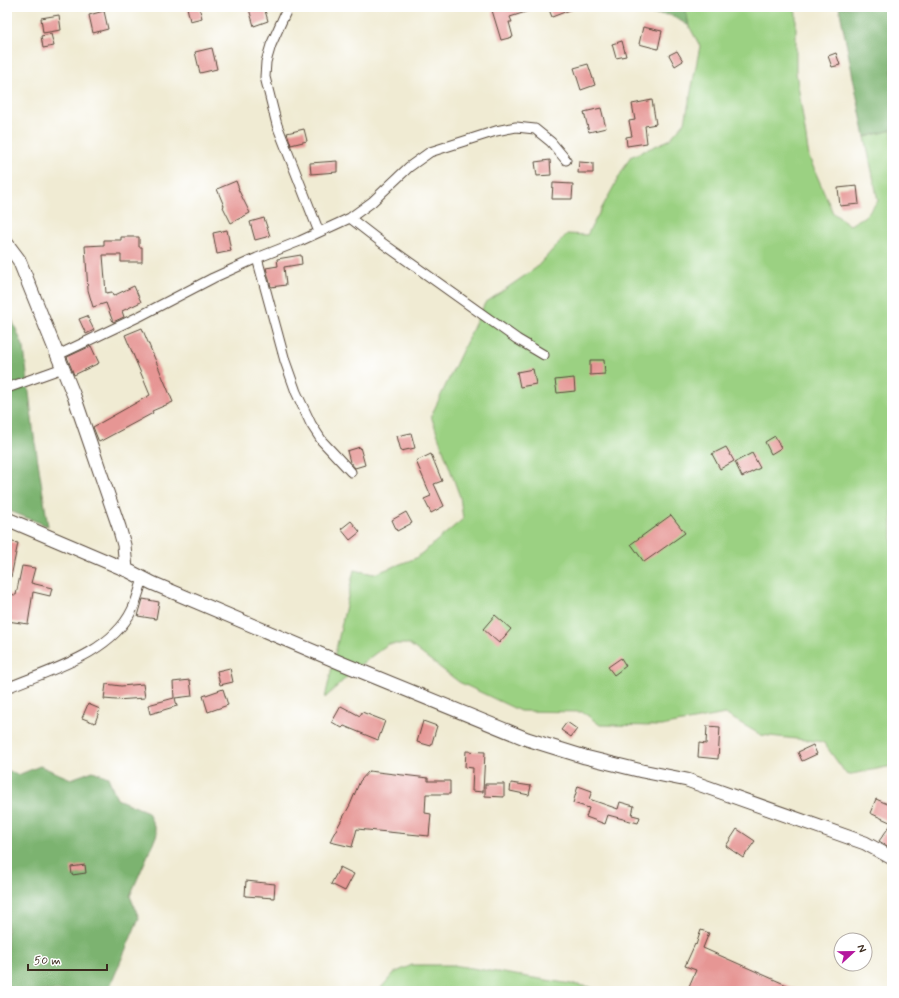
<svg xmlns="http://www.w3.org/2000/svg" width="899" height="998" font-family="Mynerve,sans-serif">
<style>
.green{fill:#9bd182;stroke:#6b7e50}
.forest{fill:#7cb370;stroke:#5c6e47}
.building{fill:#e69694}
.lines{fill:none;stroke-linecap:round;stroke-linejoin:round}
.street-casing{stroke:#564739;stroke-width:11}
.secondary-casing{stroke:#564739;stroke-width:15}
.street{stroke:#fff;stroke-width:9}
.secondary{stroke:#fff;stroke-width:13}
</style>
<rect width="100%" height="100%" fill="#fff"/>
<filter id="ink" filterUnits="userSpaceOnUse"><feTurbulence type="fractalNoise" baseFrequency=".025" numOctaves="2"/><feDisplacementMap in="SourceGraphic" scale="8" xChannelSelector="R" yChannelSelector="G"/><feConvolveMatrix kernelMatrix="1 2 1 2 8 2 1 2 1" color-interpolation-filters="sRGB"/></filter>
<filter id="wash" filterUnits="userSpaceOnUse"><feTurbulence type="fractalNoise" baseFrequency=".012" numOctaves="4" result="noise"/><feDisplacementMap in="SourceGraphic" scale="16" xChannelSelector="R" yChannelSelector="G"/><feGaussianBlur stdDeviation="0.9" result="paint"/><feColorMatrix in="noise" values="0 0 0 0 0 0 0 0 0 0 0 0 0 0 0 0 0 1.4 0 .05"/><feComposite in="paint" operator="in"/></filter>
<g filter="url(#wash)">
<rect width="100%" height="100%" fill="#f0ebd3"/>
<path class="green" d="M685,7H794L796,14V72L809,157L833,213L850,225L865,216L878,201L865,137L892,130V766L847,775L823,742L761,735L725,714L661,726L600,725L583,712L520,711L459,682L409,644H388L356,668L325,698L354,570L374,574L416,558L463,519L460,497L431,416L485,303L536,268L567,234L587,235L630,157L669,140L685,122L700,46L689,26Z
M412,965H453L590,987L600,991H381V988L394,973Z"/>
<path class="forest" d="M602,7H685L689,26L671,15L609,12Z
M839,7H892V130L865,137Z
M7,308L24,348L34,436L48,526L7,510Z
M40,766L71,779L93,771L108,777L117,799L148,812L157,834L130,896L139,918L108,991H7V770L18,775Z"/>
<g id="blocks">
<path class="building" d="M187,7H199L202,18L190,21Z
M254,7H264L268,21L254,26L249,9Z
M491,7H534L535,9L510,17L512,22H509L513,37L501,40Z
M548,7H575V8L552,17Z
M104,11L108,29L93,33L89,15Z
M59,15L61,30L43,33L41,18Z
M643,27L662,31L658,49L639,44Z
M51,34L54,46L43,48L41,36Z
M622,41L626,56L616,58L612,44Z
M212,48L217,69L200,73L195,52Z
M677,51L683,61L675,66L669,55Z
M836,53L840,65L832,67L828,56Z
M588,64L595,85L581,90L574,68Z
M652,100L656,124L645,126L647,143L627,146L626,137L632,136L629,121L635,120L632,104Z
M601,108L606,128L589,132L584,112Z
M304,129L307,141L291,145L287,133Z
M550,160L551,175L537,176L535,162Z
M337,161V172L311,174L310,163Z
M579,162L593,163V173H578Z
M236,181L239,189H238L250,213L231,223L223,207L224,206L217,189Z
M553,183L573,184L572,199H552Z
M857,186L859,204L840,206L838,188Z
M264,218L270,236L255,240L250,222Z
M227,230L231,251L217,254L213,233Z
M121,237H139V247H142V262H121V255H103L106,293L112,292L113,296L134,286L141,302L122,311L124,317L113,322L106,303L93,307L88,290L85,246L104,245V240H121Z
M301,255L302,264L284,267L286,285L271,287L266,268L278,266L277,259Z
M87,316L94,330L86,334L79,319Z
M142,328L173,402L152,411L153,413L99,442L93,427L150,395L125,335Z
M91,346L99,363L74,375L67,357Z
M590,360H604L605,374L590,375Z
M533,369L536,384L520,387L517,372Z
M574,378L575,391L557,393L555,380Z
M411,433L415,448L401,451L397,436Z
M775,436L781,448L771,454L765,442Z
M360,447L365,465L355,468L350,462L347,451Z
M726,447L734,461L720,469L712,454Z
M752,453L760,468L742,477L735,462Z
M431,454L442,481L434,484L444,506L431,513L424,499L431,496L416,461Z
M406,512L412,523L397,531L392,520Z
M671,515L685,533L644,562L631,544Z
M351,521L360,532L350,540L341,529Z
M7,541L18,543L11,577H7Z
M22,566L35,568L31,583L52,588L50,596L33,592L28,624L7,621V594L16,595Z
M143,599L159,602L156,619L138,616Z
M495,615L511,629L499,643L483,629Z
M621,658L626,666L614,675L608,667Z
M230,668L233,682L220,685L217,671Z
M190,680L192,696L175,698L177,706L150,714L148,705L174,698L173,682Z
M106,684L121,686L143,684L145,698L116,700L104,699Z
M223,689L228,705L208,712L203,696Z
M88,704L100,709L95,723L82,718Z
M341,706L360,716L362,712L385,721L378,740L344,726L342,728L332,722Z
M423,721L437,726L431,746L417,742Z
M567,722L577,729L571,737L561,730Z
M707,726L720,727L718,759L698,757L699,743L706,744Z
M813,745L817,754L802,761L798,752Z
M466,751L485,752L483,792L472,791L473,768L465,767Z
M369,771L428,778V781H450V794H426L425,813L431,814L429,836L357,829L352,847L330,842L332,837L350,805L360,781Z
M511,783L531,786L529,795L510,791Z
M485,784H504V797L485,796Z
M578,786L592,791L589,799L618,809L620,802L634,806L632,815L640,817L638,823L608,815L605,824L586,817L589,808L573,803Z
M876,799L892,806V823L870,813Z
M892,823V849L879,841Z
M737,829L755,841L743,858L726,846Z
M85,865L86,873L72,875L71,867Z
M340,867L354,874L345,891L331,884Z
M246,881L275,884L274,898L245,896Z
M701,930L709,933L703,948L800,991H687L696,970L685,966L695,944L696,945Z"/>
</g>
</g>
<g filter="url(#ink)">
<use href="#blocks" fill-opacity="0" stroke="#564739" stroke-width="1"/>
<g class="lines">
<g class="street-casing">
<path id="street" d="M288,7L271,45L266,62L265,77L277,125L319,232
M350,218L381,242L517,339L544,355
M257,258L285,361L296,392L311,424L322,441L351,472
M58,355L138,317L213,278L257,258L300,241L350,218L372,202L409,167L430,152L496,131L516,127L535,129L551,142L566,160
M7,388L63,368
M7,688C49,670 111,654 132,610C137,600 140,588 143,578"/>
</g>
<g class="secondary-casing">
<path id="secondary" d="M7,244L19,260L74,396L119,527L124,545L126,570
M7,519L129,571L152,583L341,663L527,739L585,757L642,771L687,780L865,843L892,858"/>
</g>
<use href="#street" class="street"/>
<use href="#secondary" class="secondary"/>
</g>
</g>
<rect width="899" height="998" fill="none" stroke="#fff" stroke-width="24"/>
<g transform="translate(853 952) rotate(68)"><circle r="19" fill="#ffffff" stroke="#b1aaa5"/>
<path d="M0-3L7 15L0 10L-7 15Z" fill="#b5179e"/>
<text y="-6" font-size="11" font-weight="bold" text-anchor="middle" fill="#3b2a1e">N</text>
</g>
<path d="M28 964v6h79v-6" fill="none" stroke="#3b2a1e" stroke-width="2"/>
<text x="34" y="964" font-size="12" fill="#3b2a1e" stroke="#ffffff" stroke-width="3" paint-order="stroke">50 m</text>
</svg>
